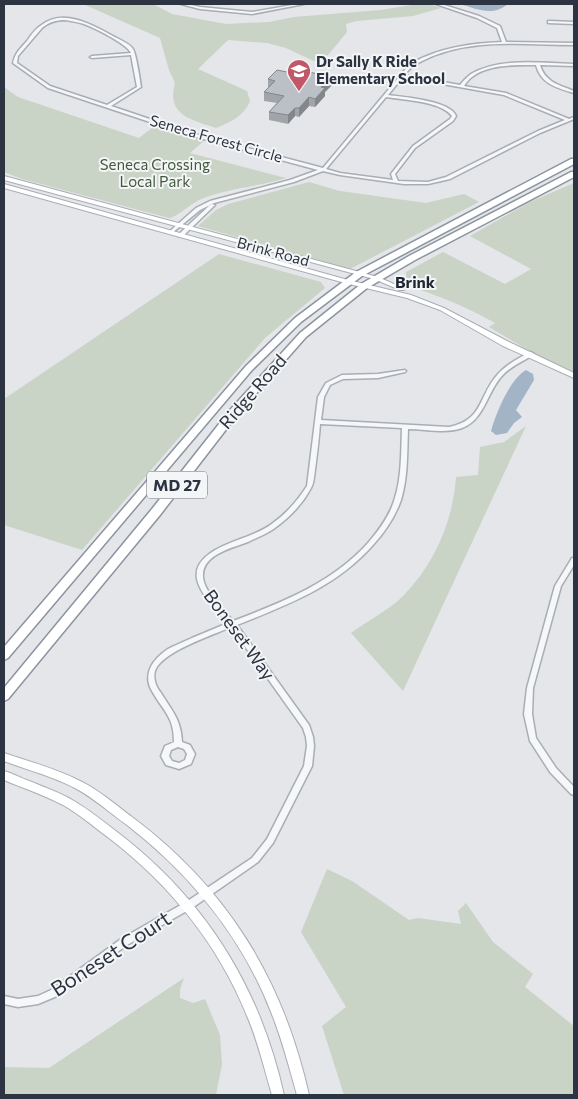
<svg xmlns="http://www.w3.org/2000/svg" width="578" height="1099" font-family="Commissioner,sans-serif">
<style>
.green{fill:#c9d3c6}
.water{fill:#a3b4c6}
.lines{fill:none;stroke-linecap:round;stroke-linejoin:round}
.minor-casing{stroke:#a9adb4;stroke-width:3}
.secondary-casing{stroke:#a9adb4;stroke-width:2}
.trunk-casing{stroke:#8c949f;stroke-width:3}
.minor{fill:#f6f7f9;fill-rule:evenodd}
.secondary{fill:#fff;fill-rule:evenodd}
.trunk{fill:#fff;fill-rule:evenodd}
.wall{fill:#a1a5aa}
.shaded-wall{fill:#83868b}
.building{fill:#bbc0c6;stroke:#83868b}
.labels{text-anchor:middle;stroke-width:4;stroke-linejoin:round;paint-order:stroke}
.far-poi-label{font-size:15px;font-weight:bold;fill:#2d3441;stroke:#f3f5f7;text-anchor:start}
.far-street-label{font-size:15px;fill:#2d3441;stroke:#f3f5f7}
.far-park-label{font-size:15px;fill:#425b3c;stroke:#f3f5f7}
.far-neighbourhood-label{font-size:16px;font-weight:bold;fill:#1f2632;stroke:#f3f5f7}
.shield{fill:#f3f5f7;stroke:#686e78;stroke-width:1}
.shield-label{font-size:16px;font-weight:bold;fill:#2d3441}
.street-label{font-size:18px;fill:#2d3441;stroke:#f3f5f7}
.near-street-label{font-size:21px;fill:#2d3441;stroke:#f3f5f7}
</style>
<rect width="100%" height="100%" fill="#e4e6ea"/>
<path class="green" d="M83,4H153L172,14L226,24L269,22L294,17L380,10L419,4H429L441,8L413,16L356,21L346,24L347,32L329,54L316,62L286,48L267,43L228,40L198,69L247,91L250,101C244,116 231,122 216,128C191,120 166,115 175,83L169,70L160,38Z
M4,87L18,97L139,138L157,124L205,140L190,153L286,178C257,187 226,188 199,200C189,205 177,217 169,218L22,179L4,172Z
M309,182L340,191L426,203L464,194L479,202L350,269L198,226L216,210L228,204Z
M574,183V372L562,366L560,369L489,327L495,323C467,307 438,295 407,286L406,272L443,252L505,284L531,269L470,236L530,202Z
M219,254L321,282L325,288L265,338L82,550L4,525V399Z
M526,426L403,691L351,633C367,621 391,609 404,595C435,563 453,521 456,477L478,475L480,447L504,442Z
M327,869L352,881L409,920L418,918L461,924L458,911L466,903L493,942L533,974L525,987L574,1026V1095H344L322,1026L346,1007L301,932Z
M184,978L180,989V998L193,1003L205,999L220,1035L222,1064L216,1095H4V1067L49,1068Z"/>
<path class="water" d="M460,4H508C492,17 477,9 460,4Z
M526,370L533,374L534,380L516,410L522,417L514,423L507,433L496,435L491,431C496,413 510,379 526,370Z"/>
<g class="lines">
<g class="minor-casing">
<path id="minor" d="M181,4H186L200,7L252,12L298,4H304L252,14L200,9Z
M436,4H441L479,16L500,26L506,42L574,43V45C525,45 468,37 422,61C419,63 415,64 412,67C409,69 407,72 404,75L460,85C463,81 467,77 471,74C499,57 543,63 574,64V66L540,65C545,82 559,85 574,91V93C557,88 541,84 536,65C517,65 488,64 472,77C469,79 466,83 464,86L506,93L569,119L574,117V119L540,133L450,179L428,184H404L340,175L323,171L294,182L214,203L200,210L172,233L170,232V231L196,208L210,201L290,180L318,170L189,135L48,88L13,63C15,53 20,49 27,41C31,35 36,28 43,24C64,9 91,24 111,35C118,39 129,43 133,49C136,54 140,80 141,87L111,106L191,133L323,168L409,65C415,62 420,58 427,56C450,46 477,43 502,42L497,28L477,18ZM65,20C71,21 78,22 84,24C95,28 127,44 131,53L92,56L90,57L92,58L131,55L137,87L107,105L50,86L17,63L18,56L42,28C49,22 56,20 65,20ZM403,77L504,95L565,120L538,131L446,177L428,182L398,181L395,174L415,148L453,121L456,116C455,114 453,111 451,110C438,100 404,97 388,95ZM386,97C404,100 441,101 452,116L450,119L413,146L391,174L393,180L340,173L326,169Z
M549,21L574,22V24L548,23V21Z
M211,204L215,205L183,236H179V234Z
M531,352L534,354L533,355C522,362 509,367 501,377C487,393 484,420 462,428C445,434 425,429 408,429C407,452 408,477 401,500C395,517 385,532 373,545C336,587 287,605 237,625L309,725L313,737L314,746L312,766L273,843L258,862L192,908L127,945L57,996L38,1004L18,1007L4,1004V996L18,999L38,996L51,990L121,939L186,902L252,858L267,839L304,766L307,746L306,737L303,728L231,627C213,635 161,652 155,671C153,679 156,687 161,693C172,711 181,719 182,742L190,745L195,754L191,764L179,769L166,765L161,756L165,746L174,742C174,716 163,711 152,691C142,674 153,659 168,649C175,645 184,642 192,638C204,633 216,628 228,623C218,612 200,594 197,579C192,552 235,542 253,534C260,531 267,528 273,523C287,513 298,500 307,486L318,397L326,383L342,375L378,374L405,370L406,371L405,372L378,378L343,379L330,385L324,397L321,420L449,427C484,420 478,396 498,374C506,365 520,357 531,352ZM320,424L402,428C401,452 402,478 394,501C389,517 379,530 368,543C332,583 283,602 233,621C224,610 204,592 203,577C201,555 232,548 248,542C256,538 264,535 272,530C288,519 302,505 311,488C314,483 314,476 315,470C317,454 319,439 320,424ZM178,747L184,749L187,754L185,760L179,763L172,761L169,756L171,750Z
M572,558H574V565L561,586L533,688L532,714L536,738L556,768L574,787V795L571,794L550,772L530,741L524,714L527,688L555,586Z"/>
</g>
<g class="secondary-casing">
<path id="secondary" d="M4,176L378,277L405,289L404,290H400L374,279L4,180Z
M4,184L348,280L411,295L444,308L509,342L574,373V378L503,346L440,310L407,298L345,283L4,188Z
M4,753C30,762 58,769 82,782C100,791 116,805 132,817C227,888 283,979 309,1095H297C289,1067 282,1039 271,1012C242,937 190,874 127,825C110,813 94,798 75,788C52,776 27,770 4,761Z
M4,771C14,774 23,779 32,782C46,788 61,793 74,801C89,810 103,821 117,832C205,899 260,987 284,1095H272C264,1068 258,1041 247,1016C218,944 170,885 109,838C94,827 79,814 63,805C44,795 23,788 4,780Z"/>
</g>
<g class="trunk-casing">
<path id="trunk" d="M571,159H574V164L362,276L301,322L252,370L8,658L4,660V647L246,366L295,318L356,272Z
M571,172H574V177L415,260L367,288L306,337L238,414L160,515L8,699L4,701V688L152,509L230,410L300,333L361,284L409,256Z"/>
</g>
<use href="#minor" class="minor"/>
<use href="#secondary" class="secondary"/>
<use href="#trunk" class="trunk"/>
</g>
<path class="wall" d="M292,73L332,76V85L325,92V96L315,107L309,106L299,117L295,116L288,124L269,120V112L277,103L264,101V92L268,88V79Z"/>
<path class="shaded-wall" d="M332,76V85L325,92V96L315,107V99L321,87Z
M309,97V106L299,117V108Z
M295,108V116L288,124V115Z"/>
<path class="building" d="M277,70L292,73L295,70L332,76L321,87L325,88L315,99L309,97L299,108H295L288,115L269,112L284,96L264,92L275,81L268,79Z"/>
<defs>
<g id="school-pin" transform="scale(1.25)"><path d="M0 17L-7.5 6A9.5 9.5 0 1 1 7.5 6Z" fill="#c15768" stroke="#f3f5f7"/><path d="M0-5L7-2L0 1L-7-2ZM-4 1L0 2.5L4 1V4Q0 6-4 4Z" fill="#fff"/></g>
</defs>
<g fill-rule="evenodd">
<use href="#school-pin" x="299" y="71"/>
</g>
<g class="labels">
<g class="far-poi-label">
<text x="316" y="67">Dr Sally K Ride<tspan x="316" dy="17">Elementary School</tspan></text>
</g>
<g class="far-street-label">
<text transform="translate(216 139) rotate(16)" y="5">Seneca Forest Circle</text>
<text transform="translate(273 252) rotate(15)" y="5">Brink Road</text>
</g>
<g class="far-park-label">
<text x="155" y="170">Seneca Crossing<tspan x="155" dy="17">Local Park</tspan></text>
</g>
<g class="far-neighbourhood-label">
<text x="415" y="288">Brink</text>
</g>
<rect class="shield" x="147" y="471.5" width="60" height="27" rx="4"/>
<g class="shield-label">
<text x="177" y="491">MD 27</text>
</g>
<g class="street-label">
<text transform="translate(253 392) rotate(-49)" y="6">Ridge Road</text>
<text transform="translate(239 635) rotate(54)" y="6">Boneset Way</text>
</g>
<g class="near-street-label">
<text transform="translate(111 954) rotate(-33)" y="7">Boneset Court</text>
</g>
</g>
<rect width="578" height="1099" fill="none" stroke="#2d3441" stroke-width="10"/>
</svg>
